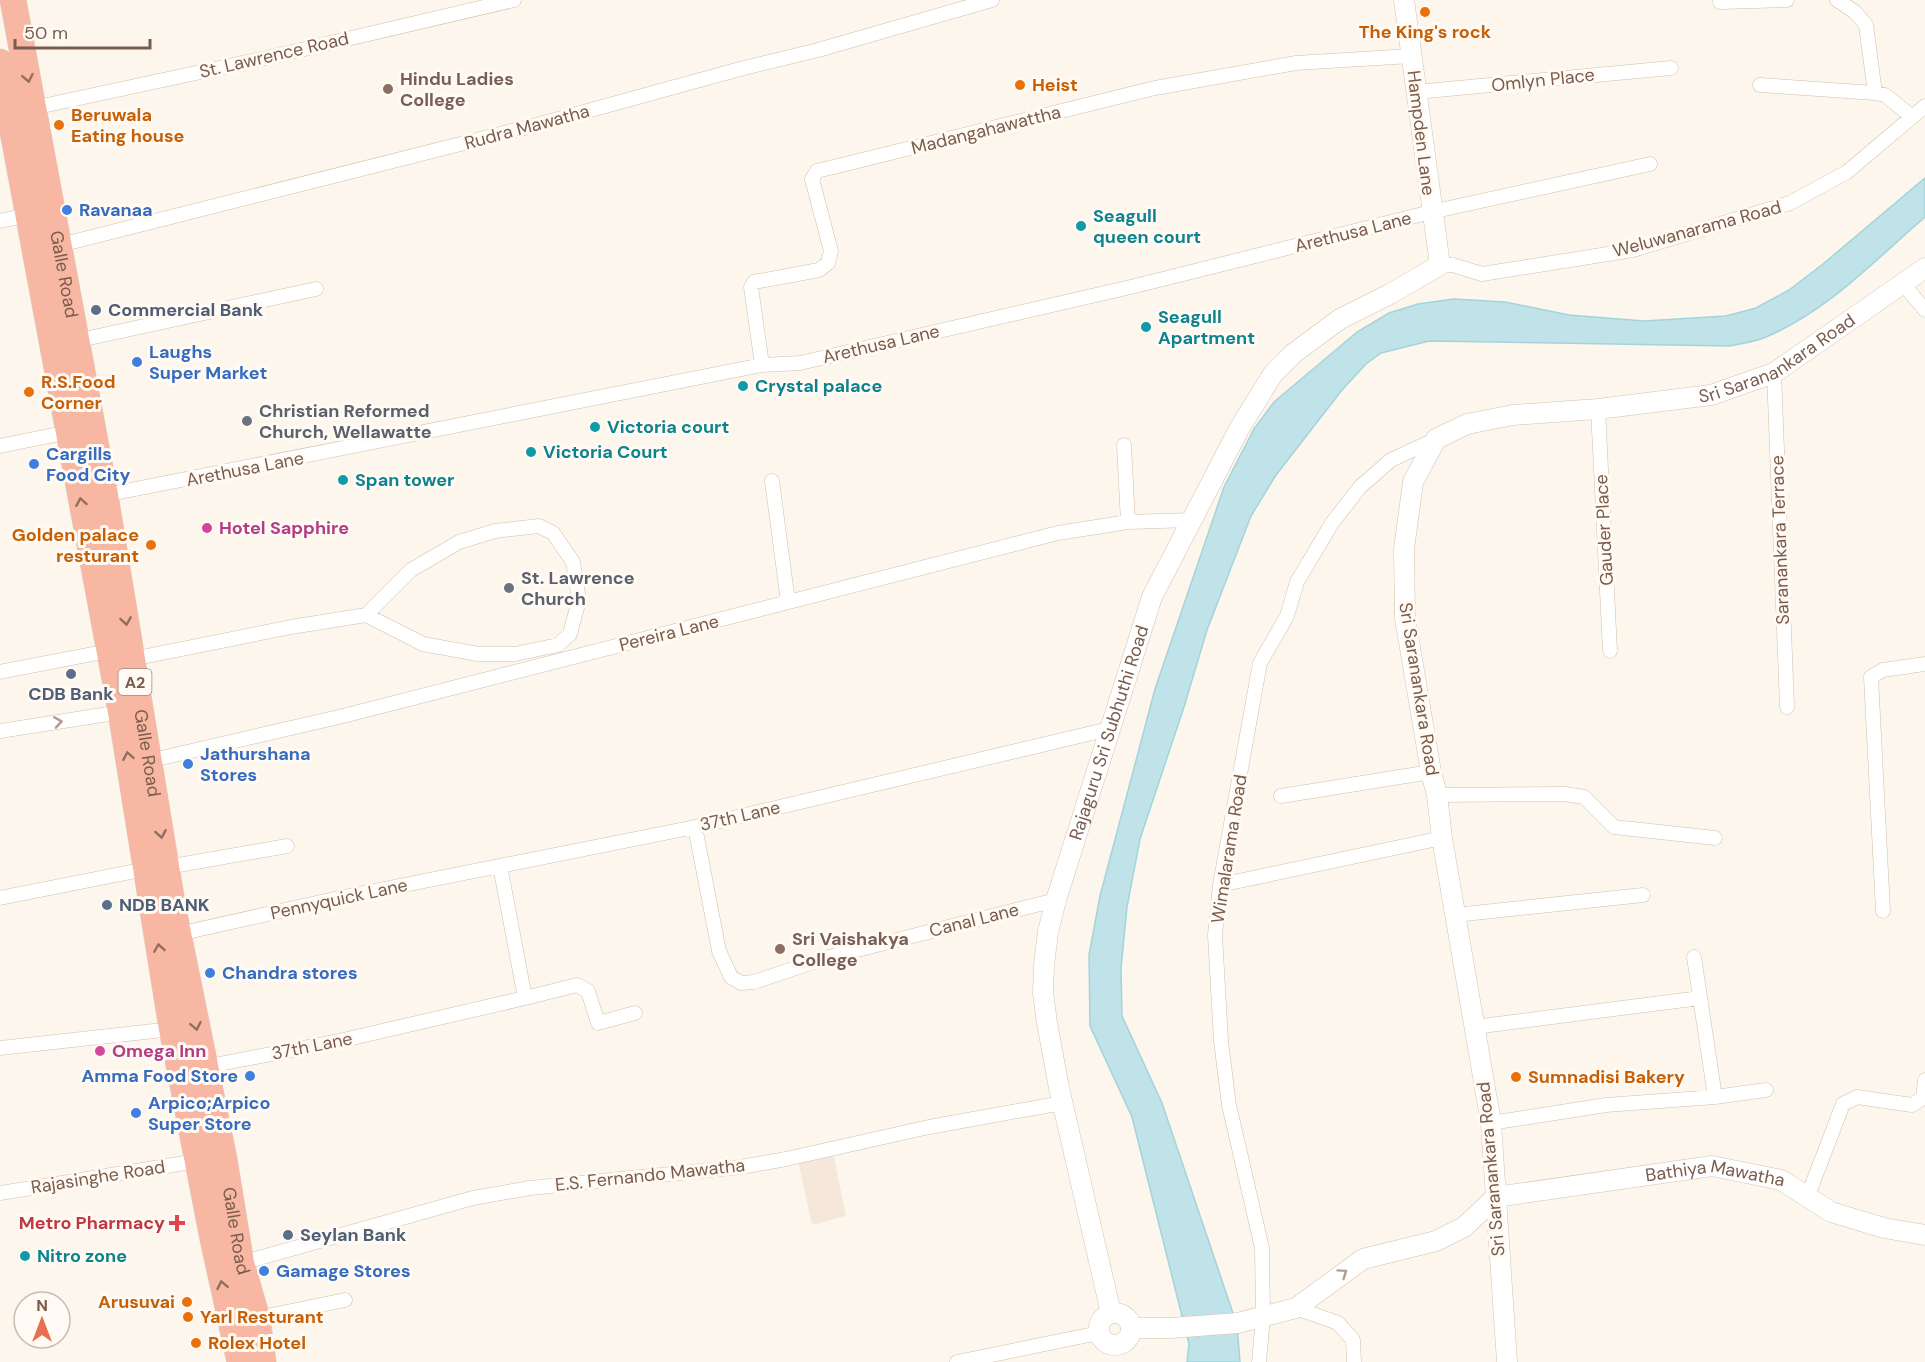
<svg xmlns="http://www.w3.org/2000/svg" width="1925" height="1362" font-family="'DM Sans',sans-serif">
<style>
.residential{fill:#f5e8da}
.water{fill:#bfe3e8;stroke:#a5d3da;stroke-width:1.5}
.lines{fill:none;stroke-linecap:round;stroke-linejoin:round}
.street-casing{stroke:#d1beb0;stroke-width:15}
.secondary-casing{stroke:#d6c0b0;stroke-width:21}
.highway-casing{stroke:#dad1cd;stroke-width:27}
.street{stroke:#fff;stroke-width:14}
.secondary{stroke:#fff;stroke-width:20}
.highway{stroke:#f7b7a3;stroke-width:26}
.oneway{stroke:#936e5e}
.oneway2{stroke:#af9d94}
.food-dot{fill:#e8710a;stroke:#fffaf3;stroke-width:2}
.education-dot{fill:#8d6e63;stroke:#fffaf3;stroke-width:2}
.shop-dot{fill:#3f7fe0;stroke:#fffaf3;stroke-width:2}
.culture-dot{fill:#0f9aa8;stroke:#fffaf3;stroke-width:2}
.service-dot{fill:#5c6f8a;stroke:#fffaf3;stroke-width:2}
.worship-dot{fill:#6b7280;stroke:#fffaf3;stroke-width:2}
.hotel-dot{fill:#d1479c;stroke:#fffaf3;stroke-width:2}
.health-dot{fill:#e0444e;stroke:#fffaf3;stroke-width:2}
.labels{text-anchor:middle;stroke-width:6;stroke-linejoin:round;paint-order:stroke}
.shield{fill:#fffaf3;stroke:#a28b7f;stroke-width:1.5}
.shield-label{font-size:16px;font-weight:bold;fill:#7a5c4d}
.food-label{font-size:18px;font-weight:bold;fill:#c56008;stroke:#fffaf3;text-anchor:start}
.street-label{font-size:18px;fill:#7a5c4d;stroke:#fffaf3}
.education-label{font-size:18px;font-weight:bold;fill:#785e54;stroke:#fffaf3;text-anchor:start}
.shop-label{font-size:18px;font-weight:bold;fill:#366cbe;stroke:#fffaf3;text-anchor:start}
.culture-label{font-size:18px;font-weight:bold;fill:#0d838f;stroke:#fffaf3;text-anchor:start}
.service-label{font-size:18px;font-weight:bold;fill:#4e5e75;stroke:#fffaf3;text-anchor:start}
.worship-label{font-size:18px;font-weight:bold;fill:#5b616d;stroke:#fffaf3;text-anchor:start}
.hotel-label{font-size:18px;font-weight:bold;fill:#b23c85;stroke:#fffaf3;text-anchor:start}
.health-label{font-size:18px;font-weight:bold;fill:#be3a42;stroke:#fffaf3;text-anchor:end}
</style>
<rect width="100%" height="100%" fill="#fdf6ec"/>
<path class="residential" d="M831,1143L846,1216L812,1225L796,1151Z"/>
<path class="water" d="M1925,178V217C1875,260 1828,311 1766,337C1755,342 1742,343 1730,346L1429,341L1381,353L1366,364L1342,390L1276,475L1251,516L1207,630L1184,707L1140,839L1127,907L1121,968L1122,1016L1162,1103L1237,1325L1240,1362H1187L1189,1344L1132,1117L1090,1026L1089,955L1100,896L1155,689L1224,487L1254,429L1274,402L1357,332L1389,313L1418,304L1454,299L1505,302L1569,315L1644,321L1726,316L1756,308L1789,290L1823,264Z"/>
<g class="lines">
<g class="street-casing">
<path id="street" d="M1837,0L1855,12L1866,25L1875,93L1885,95L1911,116
M1720,2L1787,0
M1760,85L1875,93
M1416,92L1671,68
M33,108L266,58L514,0
M0,221L29,215
M60,245L540,124L740,69L818,50L992,0
M1440,265H1453L1482,274L1633,250L1790,203L1847,172L1925,106
M1903,284L1925,310
M75,341L316,289
M762,365L751,287L754,282L819,270L828,263L831,251L812,179L817,171L1155,88L1296,63L1411,56
M1774,373L1787,707
M1598,409L1610,651
M1124,445L1128,522
M0,446L69,432
M772,481L788,602
M105,495L762,365L800,363L1135,286L1431,212L1650,164
M132,659L291,627L366,615L423,644L478,654H515L558,645L570,634L579,600L573,562L553,533L539,526L495,531L459,542L411,570L366,615
M0,672L108,651
M0,731L121,712
M148,761L343,716L1058,533L1128,522L1192,520
M1437,795L1565,794L1584,797L1614,827L1715,838
M1281,796L1431,772
M695,827L719,951L731,977L741,983L754,982L825,958L1056,900
M167,867L287,846
M1220,885L1442,838
M0,898L146,869
M1883,911L1871,677L1883,670L1925,664
M1455,915L1643,895
M178,934L339,898L695,827L1109,729
M1694,957L1715,1097
M525,998L577,985L588,991L598,1023L635,1013
M1474,1027L1700,998
M0,1048L172,1029
M204,1067L339,1041L525,998L500,866
M1491,1123L1606,1105L1715,1097L1766,1090
M0,1193L197,1161
M1807,1198L1843,1104L1857,1097L1912,1105L1923,1098L1925,1080
M241,1263L473,1198L530,1188L741,1167L786,1159L929,1127L1062,1103
M1296,1308L1338,1323L1353,1340L1354,1362
M257,1318L345,1300
M957,1362L1099,1333
M1259,1362L1263,1317L1262,1248L1229,1105L1221,1041L1215,935L1220,885L1260,663L1287,616L1297,582L1332,523L1360,487L1391,460L1436,439"/>
</g>
<g class="secondary-casing">
<g id="secondary">
<circle cx="1115" cy="1329" r="16"/>
<path id="s1" d="M1111,1313L1059,1088L1047,1023L1043,993L1044,965L1048,932L1056,900L1152,597L1239,429L1273,374L1294,353L1340,319L1390,294L1440,265L1404,0"/>
<path id="s2" d="M1131,1328H1171L1238,1323L1296,1308L1363,1259L1436,1241L1464,1227L1496,1197L1712,1166L1781,1180L1831,1212L1884,1228L1925,1235"/>
<path id="s3" d="M1507,1362L1491,1123L1442,838L1437,795L1431,772L1405,618L1404,549L1413,482L1436,439L1467,424L1513,415L1598,409L1711,395L1774,373L1925,268"/>
</g>
</g>
<g class="highway-casing">
<g id="highway">
<path id="s4" d="M13,0L105,495L173,909L224,1159L241,1263L257,1318L263,1362"/>
<path d="M0,62L121,712L172,1029L213,1239L240,1362"/>
</g>
</g>
<use href="#street" class="street"/>
<use href="#secondary" class="secondary"/>
<use href="#highway" class="highway"/>
</g>
<defs><path id="oneway-chevron" d="M-2-3.5L2.5 0L-2 3.5" fill="none" stroke-width="1.6" stroke-linecap="round" stroke-linejoin="round" transform="scale(1.5)"/></defs>
<g class="oneway">
<use href="#oneway-chevron" transform="translate(28 78) rotate(79)"/>
<use href="#oneway-chevron" transform="translate(81 502) rotate(-100)"/>
<use href="#oneway-chevron" transform="translate(126 621) rotate(81)"/>
<use href="#oneway-chevron" transform="translate(128 756) rotate(-100)"/>
<use href="#oneway-chevron" transform="translate(161 834) rotate(80)"/>
<use href="#oneway-chevron" transform="translate(159 948) rotate(-99)"/>
<use href="#oneway-chevron" transform="translate(196 1026) rotate(79)"/>
<use href="#oneway-chevron" transform="translate(222 1285) rotate(-102)"/>
</g>
<g class="oneway2">
<use href="#oneway-chevron" transform="translate(58 722) rotate(-9)"/>
<use href="#oneway-chevron" transform="translate(1343 1273) rotate(-35)"/>
</g>
<g class="food-dot">
<circle cx="1425" cy="12" r="6"/>
<circle cx="1020" cy="85" r="6"/>
<circle cx="59" cy="125" r="6"/>
<circle cx="29" cy="392" r="6"/>
<circle cx="151" cy="545" r="6"/>
<circle cx="1516" cy="1077" r="6"/>
<circle cx="187" cy="1302" r="6"/>
<circle cx="188" cy="1317" r="6"/>
<circle cx="196" cy="1343" r="6"/>
</g>
<g class="education-dot">
<circle cx="388" cy="89" r="6"/>
<circle cx="780" cy="949" r="6"/>
</g>
<g class="shop-dot">
<circle cx="67" cy="210" r="6"/>
<circle cx="137" cy="362" r="6"/>
<circle cx="34" cy="464" r="6"/>
<circle cx="188" cy="764" r="6"/>
<circle cx="210" cy="973" r="6"/>
<circle cx="250" cy="1076" r="6"/>
<circle cx="136" cy="1113" r="6"/>
<circle cx="264" cy="1271" r="6"/>
</g>
<g class="culture-dot">
<circle cx="1081" cy="226" r="6"/>
<circle cx="1146" cy="327" r="6"/>
<circle cx="743" cy="386" r="6"/>
<circle cx="595" cy="427" r="6"/>
<circle cx="531" cy="452" r="6"/>
<circle cx="343" cy="480" r="6"/>
<circle cx="25" cy="1256" r="6"/>
</g>
<g class="service-dot">
<circle cx="96" cy="310" r="6"/>
<circle cx="71" cy="674" r="6"/>
<circle cx="107" cy="905" r="6"/>
<circle cx="288" cy="1235" r="6"/>
</g>
<g class="worship-dot">
<circle cx="247" cy="421" r="6"/>
<circle cx="509" cy="588" r="6"/>
</g>
<g class="hotel-dot">
<circle cx="207" cy="528" r="6"/>
<circle cx="100" cy="1051" r="6"/>
</g>
<path class="health-dot" d="M174 1214h6v6h6v6h-6v6h-6v-6h-6v-6h6z"/>
<g class="labels">
<rect class="shield" x="118.5" y="669" width="33" height="26" rx="4.5"/>
<g class="shield-label">
<text x="135" y="688">A2</text>
</g>
<g class="food-label">
<text x="1425" y="38" text-anchor="middle">The King's rock</text>
<text x="1032" y="91">Heist</text>
<text x="71" y="121">Beruwala<tspan x="71" dy="21">Eating house</tspan></text>
<text x="41" y="388">R.S.Food<tspan x="41" dy="21">Corner</tspan></text>
<text x="139" y="541" text-anchor="end">Golden palace<tspan x="139" dy="21">resturant</tspan></text>
<text x="1528" y="1083">Sumnadisi Bakery</text>
<text x="175" y="1308" text-anchor="end">Arusuvai</text>
<text x="200" y="1323">Yarl Resturant</text>
<text x="208" y="1349">Rolex Hotel</text>
</g>
<g class="street-label">
<text transform="translate(274 55) rotate(-13)" y="6">St. Lawrence Road</text>
<text transform="translate(1543 80) rotate(-6)" y="6">Omlyn Place</text>
<text transform="translate(527 127) rotate(-15)" y="6">Rudra Mawatha</text>
<text transform="translate(986 130) rotate(-14)" y="6">Madangahawattha</text>
<text transform="translate(1421 133) rotate(83)" y="6">Hampden Lane</text>
<text transform="translate(1697 229) rotate(-15)" y="6">Weluwanarama Road</text>
<text transform="translate(1353 232) rotate(-14)" y="6">Arethusa Lane</text>
<text dy="6" stroke="none"><textPath href="#s4" startOffset="279">Galle Road</textPath></text>
<text transform="translate(881 344) rotate(-13)" y="6">Arethusa Lane</text>
<text dy="6" stroke="none"><textPath href="#s3" startOffset="1293">Sri Saranankara Road</textPath></text>
<text transform="translate(245 469) rotate(-11)" y="6">Arethusa Lane</text>
<text transform="translate(1604 530) rotate(-93)" y="6">Gauder Place</text>
<text transform="translate(1780 540) rotate(-92)" y="6">Saranankara Terrace</text>
<text transform="translate(669 633) rotate(-14)" y="6">Pereira Lane</text>
<text transform="translate(1419 689) rotate(81)" y="6">Sri Saranankara Road</text>
<text dy="6" stroke="none"><textPath href="#s1" startOffset="597">Rajaguru Sri Subhuthi Road</textPath></text>
<text dy="6" stroke="none"><textPath href="#s4" startOffset="765">Galle Road</textPath></text>
<text transform="translate(740 816) rotate(-13)" y="6">37th Lane</text>
<text transform="translate(1229 849) rotate(-81)" y="6">Wimalarama Road</text>
<text transform="translate(339 899) rotate(-12)" y="6">Pennyquick Lane</text>
<text transform="translate(974 920) rotate(-14)" y="6">Canal Lane</text>
<text transform="translate(312 1046) rotate(-11)" y="6">37th Lane</text>
<text transform="translate(1491 1169) rotate(-95)" y="6">Sri Saranankara Road</text>
<text transform="translate(650 1175) rotate(-6)" y="6">E.S. Fernando Mawatha</text>
<text transform="translate(98 1177) rotate(-9)" y="6">Rajasinghe Road</text>
<text dy="6" stroke="none"><textPath href="#s2" startOffset="622">Bathiya Mawatha</textPath></text>
<text dy="6" stroke="none"><textPath href="#s4" startOffset="1251">Galle Road</textPath></text>
</g>
<g class="education-label">
<text x="400" y="85">Hindu Ladies<tspan x="400" dy="21">College</tspan></text>
<text x="792" y="945">Sri Vaishakya<tspan x="792" dy="21">College</tspan></text>
</g>
<g class="shop-label">
<text x="79" y="216">Ravanaa</text>
<text x="149" y="358">Laughs<tspan x="149" dy="21">Super Market</tspan></text>
<text x="46" y="460">Cargills<tspan x="46" dy="21">Food City</tspan></text>
<text x="200" y="760">Jathurshana<tspan x="200" dy="21">Stores</tspan></text>
<text x="222" y="979">Chandra stores</text>
<text x="238" y="1082" text-anchor="end">Amma Food Store</text>
<text x="148" y="1109">Arpico;Arpico<tspan x="148" dy="21">Super Store</tspan></text>
<text x="276" y="1277">Gamage Stores</text>
</g>
<g class="culture-label">
<text x="1093" y="222">Seagull<tspan x="1093" dy="21">queen court</tspan></text>
<text x="1158" y="323">Seagull<tspan x="1158" dy="21">Apartment</tspan></text>
<text x="755" y="392">Crystal palace</text>
<text x="607" y="433">Victoria court</text>
<text x="543" y="458">Victoria Court</text>
<text x="355" y="486">Span tower</text>
<text x="37" y="1262">Nitro zone</text>
</g>
<g class="service-label">
<text x="108" y="316">Commercial Bank</text>
<text x="71" y="700" text-anchor="middle">CDB Bank</text>
<text x="119" y="911">NDB BANK</text>
<text x="300" y="1241">Seylan Bank</text>
</g>
<g class="worship-label">
<text x="259" y="417">Christian Reformed<tspan x="259" dy="21">Church, Wellawatte</tspan></text>
<text x="521" y="584">St. Lawrence<tspan x="521" dy="21">Church</tspan></text>
</g>
<g class="hotel-label">
<text x="219" y="534">Hotel Sapphire</text>
<text x="112" y="1057">Omega Inn</text>
</g>
<g class="health-label">
<text x="165" y="1229">Metro Pharmacy</text>
</g>
</g>
<g transform="translate(42 1320)"><circle r="28" fill="#fffaf3" stroke="#cabbb1" stroke-width="1.5"/>
<path d="M0-4.5L10 22L0 15L-10 22Z" fill="#e76f51"/>
<text y="-9" font-size="16" font-weight="bold" text-anchor="middle" fill="#7a5c4d">N</text>
</g>
<path d="M15 39v9h135v-9" fill="none" stroke="#7a5c4d" stroke-width="3"/>
<text x="24" y="39" font-size="18" fill="#7a5c4d" stroke="#fffaf3" stroke-width="4.5" paint-order="stroke">50 m</text>
</svg>
